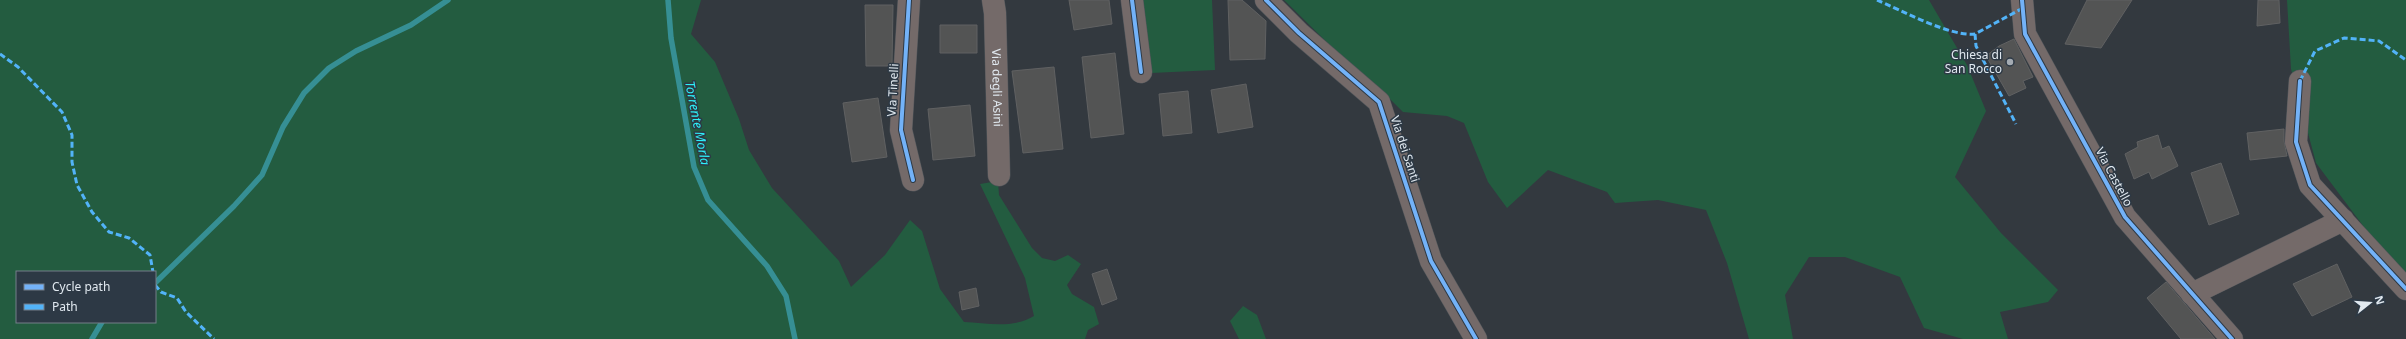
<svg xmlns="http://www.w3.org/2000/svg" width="2406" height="339" font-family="'Noto Sans',sans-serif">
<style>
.green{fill:#235c40;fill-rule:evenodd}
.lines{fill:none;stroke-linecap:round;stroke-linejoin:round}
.stream{stroke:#368f94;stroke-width:5.5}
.building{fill:#535454;stroke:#606162}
.minor-casing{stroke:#50555a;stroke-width:23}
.minor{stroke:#746a69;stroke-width:22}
.quiet{stroke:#52b3f8;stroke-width:3;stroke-dasharray:6 3;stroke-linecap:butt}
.cycleway-casing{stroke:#2d3945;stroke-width:6}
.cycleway{stroke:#73b2f8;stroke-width:4}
.poi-dot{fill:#a4abb2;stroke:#2d3945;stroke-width:1.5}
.labels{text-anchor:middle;stroke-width:3;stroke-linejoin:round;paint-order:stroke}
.poi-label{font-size:12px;fill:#e1e9f0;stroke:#2d3945;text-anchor:end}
.street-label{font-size:12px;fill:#e1e9f0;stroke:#2d3945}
.water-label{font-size:13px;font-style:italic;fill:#2deff8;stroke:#2d3945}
</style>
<rect width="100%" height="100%" fill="#33393f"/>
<path class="green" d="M0,0H701L691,34L715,62L739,119L749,150L772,188L839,261L851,287L885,255L910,220L922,231L940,289L964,322C986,323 1013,329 1034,316L1025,278L980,184L998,181L999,195L1032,248L1042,258L1055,261L1068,255L1081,264L1067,285L1072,294L1094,307L1099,324L1088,330L1085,339H0ZM17,272H155V322H17Z
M1142,0H1212L1215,70L1151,73Z
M1284,0H1929L1967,65L1986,111L1955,177L2001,233L2058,290L2048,302L2000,312L2008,339H1963L1924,328L1900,277L1845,257H1809L1785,295L1793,339H1749L1727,263L1706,210L1658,200L1615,203L1607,192L1548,170L1507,208L1488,182L1464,123L1447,116L1403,112L1374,83L1347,62Z
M2287,0H2406V283L2316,163L2291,69Z
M1243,306L1257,315L1266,339H1239L1230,321Z"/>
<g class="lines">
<path class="stream" d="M668,0L671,38L694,167L708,200L767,266L786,296L795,339
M155,283L234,206L262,175L283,127L304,93L329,68L356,51L411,25L448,0
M92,339L102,322"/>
</g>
<path class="building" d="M1069,0H1109L1112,24L1074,30Z
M1228,0H1242L1266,21L1265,59L1230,60Z
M2087,0H2132L2101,48L2065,44Z
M2258,0H2279L2280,23L2257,26Z
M865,5H893L892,66H866Z
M940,25H977V53H940Z
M2014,39L2033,77L2023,81L2026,88L2009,96L1986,56L1999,46Z
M1115,53L1124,134L1091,138L1082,57Z
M1054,67L1063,149L1023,153L1012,71Z
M1246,84L1253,127L1218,133L1211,90Z
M1188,91L1192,133L1163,136L1159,94Z
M878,98L887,157L852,162L843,103Z
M970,105L975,156L933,160L928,109Z
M2284,129V141L2287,156L2250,160L2247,133Z
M2158,135L2162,149L2169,146L2178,166L2152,179L2149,172L2134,179L2125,154L2138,147L2137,142Z
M2221,163L2239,214L2209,225L2191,173Z
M2337,264L2352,297L2312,316L2293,284Z
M1107,269L1117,299L1102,305L1092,274Z
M2166,282L2185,304L2215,339H2181L2147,298Z
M976,288L979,306L962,310L959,292Z"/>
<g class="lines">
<g class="minor-casing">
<g id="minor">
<path d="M909,0L901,130L913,180"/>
<path id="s1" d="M993,0L995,13L999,175"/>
<path d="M1132,0L1141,72"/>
<path d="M1266,0L1299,33L1379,102L1431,261L1476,339"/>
<path d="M2022,0L2025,34L2125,217L2232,339"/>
<path d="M2300,81L2296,142L2310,185L2406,289"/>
<path d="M2192,294L2343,220"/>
</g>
</g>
<use href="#minor" class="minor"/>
<path class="quiet" d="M1877,0C1901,10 1950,37 1975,34L2023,8
M1975,34L1976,46L2016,124
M0,54L18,67L62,112L72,135V162L77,185L92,212L109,232L129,238L150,255L153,272
M2300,81L2315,51L2344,38L2379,41L2406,60
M155,285L161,292L177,298L186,312L214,339"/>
<g class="cycleway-casing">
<path id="cycleway" d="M909,0L901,130L913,180
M1132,0L1141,72
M1266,0L1299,33L1379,102L1431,261L1476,339
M2022,0L2025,34L2125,217L2232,339
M2300,81L2296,142L2310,185L2406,289"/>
</g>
<use href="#cycleway" class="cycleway"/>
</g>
<circle class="poi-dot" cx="2010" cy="62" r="4"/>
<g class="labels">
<g class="poi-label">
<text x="2002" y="59">Chiesa di<tspan x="2002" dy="14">San Rocco</tspan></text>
</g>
<g class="street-label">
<text dy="4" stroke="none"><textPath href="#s1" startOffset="88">Via degli Asini</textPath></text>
<text transform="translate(893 90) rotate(-87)" y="4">Via Tinelli</text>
<text transform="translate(1405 149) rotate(72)" y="4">Via dei Santi</text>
<text transform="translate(2114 177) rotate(62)" y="4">Via Castello</text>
</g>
<g class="water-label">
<text transform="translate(698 123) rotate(79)" y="5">Torrente Morla</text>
</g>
</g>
<rect x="16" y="271" width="140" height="52" fill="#2d3945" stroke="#757f89"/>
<rect x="24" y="284" width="20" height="6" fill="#73b2f8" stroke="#757f89"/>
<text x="52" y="291" font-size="12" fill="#e1e9f0">Cycle path</text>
<rect x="24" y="304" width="20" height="6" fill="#52b3f8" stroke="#757f89"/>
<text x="52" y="311" font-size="12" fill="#e1e9f0">Path</text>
<g transform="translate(2370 303) rotate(73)" stroke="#2d3945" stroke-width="3" paint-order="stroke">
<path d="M0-3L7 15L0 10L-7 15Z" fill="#e1e9f0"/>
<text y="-6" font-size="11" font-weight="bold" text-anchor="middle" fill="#e1e9f0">N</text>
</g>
</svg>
